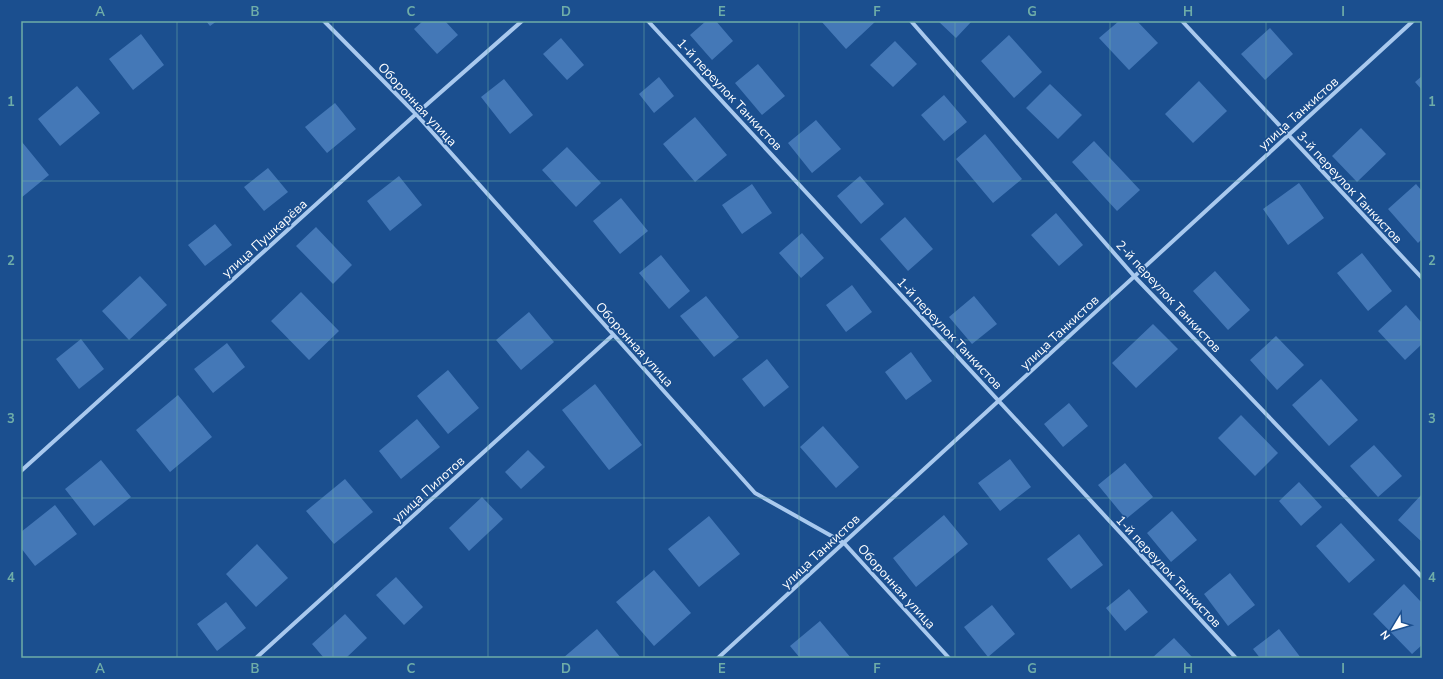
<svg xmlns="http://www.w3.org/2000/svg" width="1443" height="679" font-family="'Nunito Sans',sans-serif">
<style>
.building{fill:#4478b7}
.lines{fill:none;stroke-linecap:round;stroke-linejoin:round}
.street{stroke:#a9c9ee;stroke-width:4}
.grid{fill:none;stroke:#6fada8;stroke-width:1;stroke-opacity:0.55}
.labels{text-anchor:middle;stroke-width:3.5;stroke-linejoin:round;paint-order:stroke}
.street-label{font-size:13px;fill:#fff;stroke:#1b4f8f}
.neatline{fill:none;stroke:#6fada8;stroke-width:1.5}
.grid-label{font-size:13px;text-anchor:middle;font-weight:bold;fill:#6fada8}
</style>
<rect width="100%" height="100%" fill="#1b4f8f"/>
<path class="building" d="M206,21H217L210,26Z
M423,21H445L458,35L437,54L414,29Z
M706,21H716L733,41L712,60L690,35Z
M821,21H876L846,49Z
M938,21H972L956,38Z
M1119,21H1137L1158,43L1129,70L1099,38Z
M1270,28L1293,54L1265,80L1241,54Z
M141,34L164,65L133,90L109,59Z
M1009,35L1042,72L1014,98L981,61Z
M561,38L584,65L567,80L543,54Z
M895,41L917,64L893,87L870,65Z
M758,64L785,96L762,115L735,83Z
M1422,76V90L1415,82Z
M659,77L674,96L654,113L639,94Z
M504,79L533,115L510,134L481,97Z
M1199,81L1227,111L1193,143L1165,114Z
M1050,84L1082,115L1058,139L1026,108Z
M77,86L100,113L60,146L38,119Z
M944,95L967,122L944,141L921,115Z
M335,103L356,129L327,153L305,127Z
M695,117L727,155L695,182L663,144Z
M816,120L841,149L812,173L788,143Z
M1361,128L1386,154L1357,182L1332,156Z
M985,134L1022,179L993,203L956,159Z
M1094,141L1140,190L1117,211L1072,162Z
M22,142L49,175L21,198V143Z
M567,147L601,183L576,207L542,170Z
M268,168L288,192L264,211L244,187Z
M399,176L422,205L390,231L367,201Z
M860,176L884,204L861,224L837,196Z
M1299,183L1324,218L1288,245L1263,209Z
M752,184L772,213L742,234L722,205Z
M1416,184L1422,191V239L1418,243L1388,209Z
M621,198L648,231L620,254L593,221Z
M1056,213L1083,245L1059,266L1031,235Z
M905,217L933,249L908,271L880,239Z
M215,224L232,245L205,266L188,245Z
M316,227L352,265L333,284L296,246Z
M802,233L824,258L801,278L779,253Z
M1362,253L1392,291L1368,311L1337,273Z
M661,255L690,291L669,309L639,273Z
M1215,271L1250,310L1228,330L1193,291Z
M140,276L167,305L129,340L102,311Z
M852,285L872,312L846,332L826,305Z
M301,292L339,331L309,360L271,321Z
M706,296L739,337L714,357L680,316Z
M974,296L997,324L972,344L949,317Z
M1406,305L1422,323V344L1405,360L1378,331Z
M529,312L554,342L521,370L496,340Z
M1153,324L1178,349L1136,388L1112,363Z
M1276,336L1304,365L1277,390L1250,360Z
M81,339L104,369L79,389L56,359Z
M227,343L245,367L213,393L194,369Z
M911,352L932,381L906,400L885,372Z
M767,359L789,387L764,407L742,379Z
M448,370L479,408L448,434L417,396Z
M1321,379L1358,420L1329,446L1292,405Z
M595,384L642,445L609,470L562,410Z
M178,395L212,437L170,472L136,430Z
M1069,403L1088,426L1063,447L1044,424Z
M1241,415L1278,453L1255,476L1218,438Z
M417,419L440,447L401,479L379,451Z
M823,426L859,467L836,488L800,447Z
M1374,445L1402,476L1378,497L1350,466Z
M528,450L545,467L521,489L505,472Z
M1010,459L1031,487L1000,511L978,483Z
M101,460L131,497L94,526L65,489Z
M1125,463L1153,497L1126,519L1098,485Z
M345,479L373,512L334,544L306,511Z
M1299,482L1322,507L1301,526L1279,501Z
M1422,494V542L1398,520Z
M482,497L503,519L469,551L449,528Z
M55,505L77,534L35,566L21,548V532Z
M1172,511L1197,540L1171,562L1147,533Z
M944,515L968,544L916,587L893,558Z
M709,516L740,554L699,587L668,549Z
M1341,523L1375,560L1349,583L1316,546Z
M1079,534L1103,565L1071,589L1047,559Z
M257,544L288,578L256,607L226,574Z
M654,570L691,613L654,646L616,602Z
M1230,573L1255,605L1228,626L1204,594Z
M396,577L423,607L404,625L376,595Z
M1404,584L1422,603V645L1412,654L1373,614Z
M1129,589L1148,612L1125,631L1106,608Z
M226,602L246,628L217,651L197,624Z
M992,605L1015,634L988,657L964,627Z
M345,614L367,638L346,658H324L312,644Z
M820,621L851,658H800L790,646Z
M597,629L621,658H563Z
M1279,629L1301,658H1260L1253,649Z
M1174,638L1193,658H1152Z"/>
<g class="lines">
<path class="street" d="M324,21L416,114L755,493L844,543L949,658
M648,21L1236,658
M911,21L1134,276L1422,577
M1182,21L1422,278
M21,471L416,114L522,21
M256,658L613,335
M718,658L1413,21"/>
</g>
<path class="grid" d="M177,21V658M333,21V658M488,21V658M644,21V658M799,21V658M955,21V658M1110,21V658M1266,21V658M21,181H1422M21,340H1422M21,498H1422"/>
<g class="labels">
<g class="street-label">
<text transform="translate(730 94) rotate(47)" y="5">1-й переулок Танкистов</text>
<text transform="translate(418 104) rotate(47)" y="5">Оборонная улица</text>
<text transform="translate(1298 113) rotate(-42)" y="5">улица Танкистов</text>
<text transform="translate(1350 187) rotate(47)" y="5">3-й переулок Танкистов</text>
<text transform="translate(264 238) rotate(-42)" y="5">улица Пушкарёва</text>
<text transform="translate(1169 296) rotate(47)" y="5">2-й переулок Танкистов</text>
<text transform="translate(1059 332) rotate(-43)" y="5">улица Танкистов</text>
<text transform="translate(950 333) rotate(47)" y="5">1-й переулок Танкистов</text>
<text transform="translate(635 344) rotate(48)" y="5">Оборонная улица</text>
<text transform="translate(428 489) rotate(-42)" y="5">улица Пилотов</text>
<text transform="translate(820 551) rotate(-43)" y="5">улица Танкистов</text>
<text transform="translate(1169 571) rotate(47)" y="5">1-й переулок Танкистов</text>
<text transform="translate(897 586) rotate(48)" y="5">Оборонная улица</text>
</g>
</g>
<rect width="1443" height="679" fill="none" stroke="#1b4f8f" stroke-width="44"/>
<g transform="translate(1393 629) rotate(232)" stroke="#1b4f8f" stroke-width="3" paint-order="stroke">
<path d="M0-3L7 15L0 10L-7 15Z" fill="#ffffff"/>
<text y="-6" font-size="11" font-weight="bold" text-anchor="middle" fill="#ffffff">N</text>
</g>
<rect x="22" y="22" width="1399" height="635" class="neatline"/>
<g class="grid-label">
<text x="100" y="16">A</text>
<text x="255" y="16">B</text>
<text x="411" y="16">C</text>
<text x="566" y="16">D</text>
<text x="722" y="16">E</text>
<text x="877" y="16">F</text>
<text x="1032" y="16">G</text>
<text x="1188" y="16">H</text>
<text x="1343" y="16">I</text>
<text x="11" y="106">1</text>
<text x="1432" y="106">1</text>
<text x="11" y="265">2</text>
<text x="1432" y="265">2</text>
<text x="11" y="423">3</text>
<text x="1432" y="423">3</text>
<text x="11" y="582">4</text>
<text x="1432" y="582">4</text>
<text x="100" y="673">A</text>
<text x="255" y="673">B</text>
<text x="411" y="673">C</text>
<text x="566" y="673">D</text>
<text x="722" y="673">E</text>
<text x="877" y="673">F</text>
<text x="1032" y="673">G</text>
<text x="1188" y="673">H</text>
<text x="1343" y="673">I</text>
</g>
</svg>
